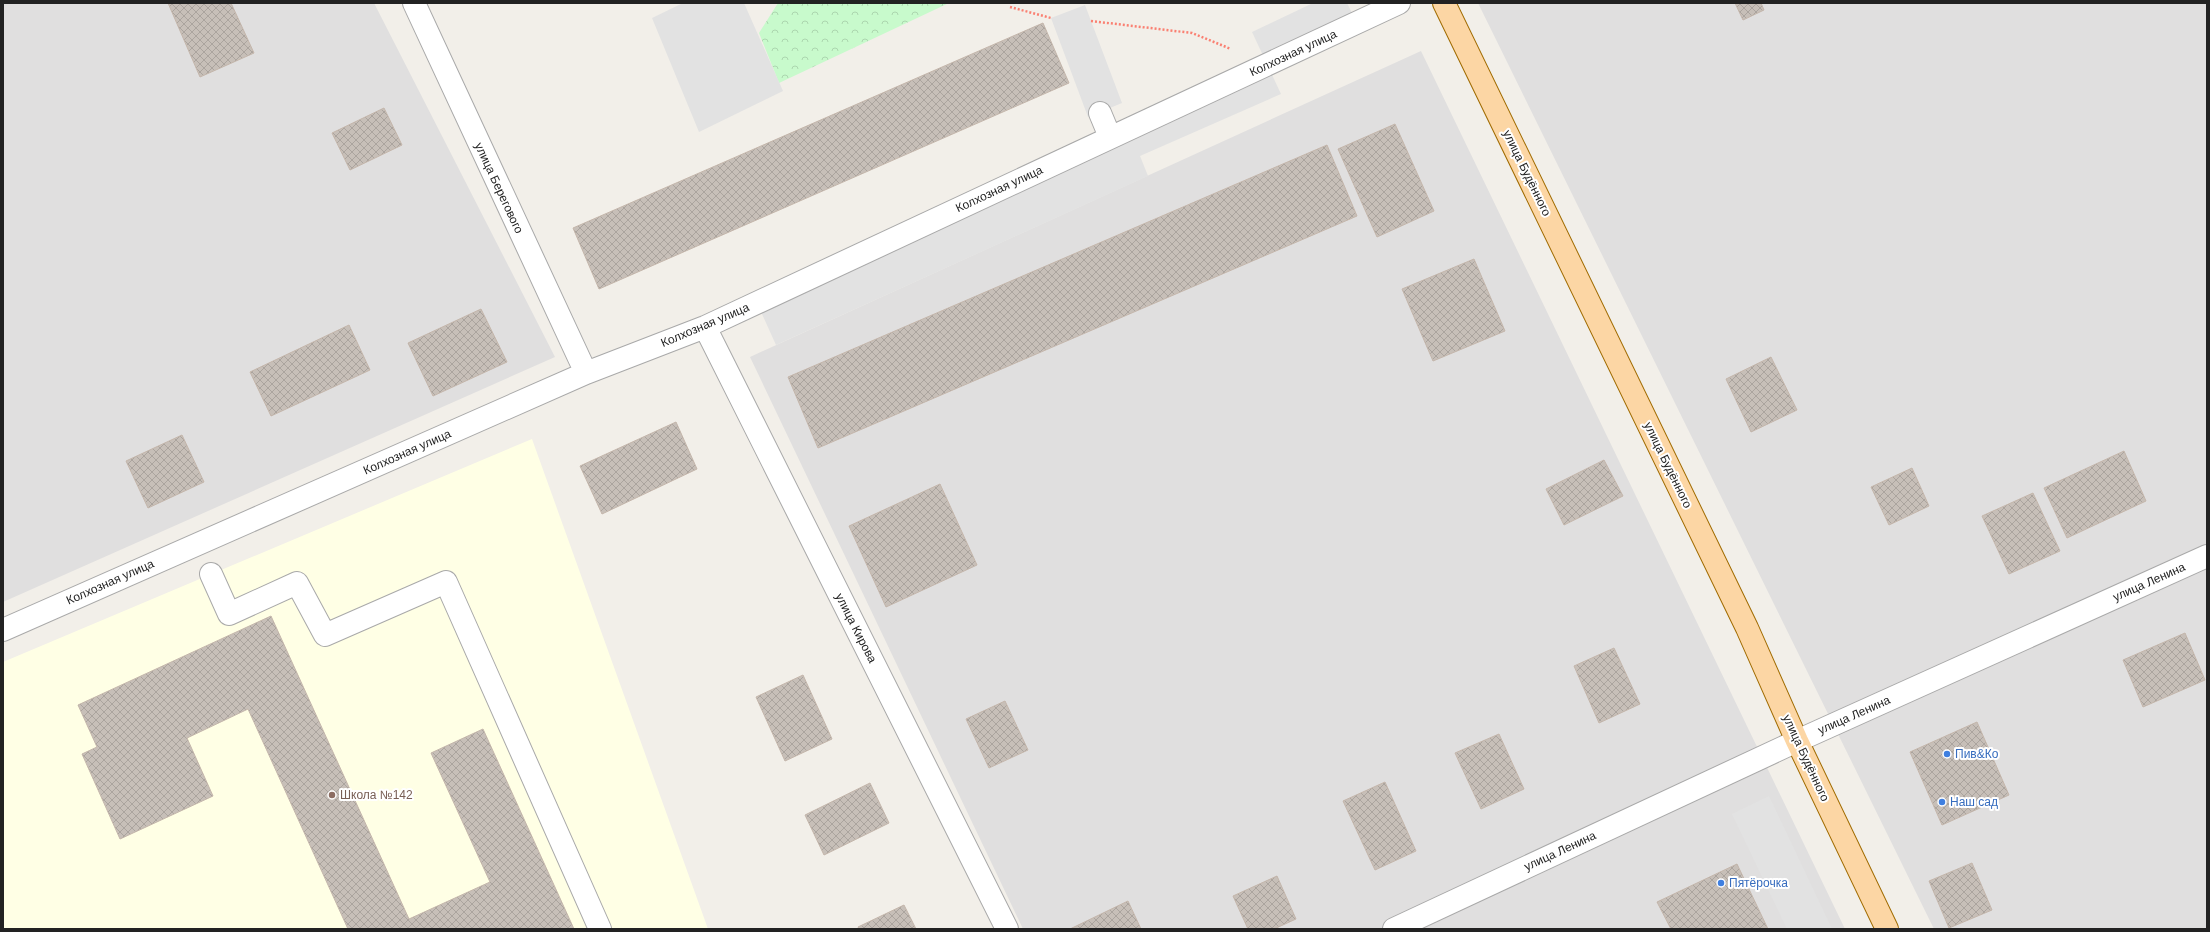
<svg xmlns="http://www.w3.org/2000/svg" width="2210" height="932" font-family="Helvetica,sans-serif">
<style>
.residential{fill:#e0dfdf}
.education{fill:#ffffe5}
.park{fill:url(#park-crowns)}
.parking{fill:#e2e2e2}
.building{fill:url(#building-cross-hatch);stroke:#c4b6ab}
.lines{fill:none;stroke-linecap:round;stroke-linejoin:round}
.minor-casing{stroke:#a9a9a9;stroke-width:24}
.major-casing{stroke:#a06b00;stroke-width:24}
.path{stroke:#fa8072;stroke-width:2.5;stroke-dasharray:2 2;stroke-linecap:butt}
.minor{stroke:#fff;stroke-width:22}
.major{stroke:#fcd6a4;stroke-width:22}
.shop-dot{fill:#3f7fe0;stroke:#fff;stroke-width:1.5}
.education-dot{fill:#8d6e63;stroke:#fff;stroke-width:1.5}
.labels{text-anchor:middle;stroke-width:4;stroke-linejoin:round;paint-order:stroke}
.street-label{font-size:12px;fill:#222;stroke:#fff}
.shop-label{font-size:12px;fill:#366cbe;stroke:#fff;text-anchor:start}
.education-label{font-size:12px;fill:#785e54;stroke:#fff;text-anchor:start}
</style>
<defs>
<pattern id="park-crowns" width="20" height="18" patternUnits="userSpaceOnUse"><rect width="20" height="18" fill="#c8facc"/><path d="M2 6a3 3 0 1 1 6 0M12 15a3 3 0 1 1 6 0" fill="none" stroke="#acd6af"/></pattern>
<pattern id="building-cross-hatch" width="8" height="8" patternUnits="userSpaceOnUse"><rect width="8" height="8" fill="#c7bfb8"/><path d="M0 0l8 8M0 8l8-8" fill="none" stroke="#aba49e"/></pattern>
</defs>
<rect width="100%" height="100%" fill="#f2efe9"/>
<path class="residential" d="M3,3H374L555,357L3,602Z
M1478,3H2207V929H1934Z
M1421,51L1845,929H1023L750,357Z"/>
<path class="education" d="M532,439L708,929H3V662Z"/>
<path class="park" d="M778,3H949L779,83L759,33Z"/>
<path class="parking" d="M683,3H744L783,91L699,132L652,18Z
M1313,3H1347L1357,23L1267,64L1281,94L1140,156L1148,176L776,345L757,303L1267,64L1252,32Z
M1085,5L1122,103L1088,117L1051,18Z
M1769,796L1832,929H1787L1732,814Z"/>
<path class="building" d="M168,3H231L254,53L200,77Z
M1735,3H1761L1764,10L1743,20Z
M1043,23L1069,83L599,289L573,228Z
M384,108L402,145L350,170L332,133Z
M1395,124L1434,211L1377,237L1338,149Z
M1327,145L1357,216L818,448L788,377Z
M1474,259L1505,331L1433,361L1402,289Z
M481,309L507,362L433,396L408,343Z
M349,325L370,370L271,416L250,372Z
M1771,357L1797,410L1751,432L1726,379Z
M676,422L697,469L602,514L580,466Z
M182,435L204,482L148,508L126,461Z
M2124,451L2146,501L2067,538L2044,488Z
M1604,460L1623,496L1564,525L1546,489Z
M1912,468L1929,506L1889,525L1871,487Z
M940,484L977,565L886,607L849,526Z
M2033,493L2060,551L2009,574L1982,516Z
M271,616L409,919L490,882L431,753L483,729L574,929H348L248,709L187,738L213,796L120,839L82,754L97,747L78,705Z
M2185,633L2205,680L2143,707L2123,660Z
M1614,648L1640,704L1599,723L1574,666Z
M803,675L832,739L785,761L756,697Z
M1005,701L1028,750L989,768L966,719Z
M1977,722L2009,795L1942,825L1910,752Z
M1499,734L1524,789L1481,809L1455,753Z
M1385,782L1416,851L1375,870L1343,801Z
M870,783L889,823L824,855L805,815Z
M1972,863L1992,910L1949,928L1929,881Z
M1737,864L1768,929H1671L1657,902Z
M1277,876L1296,919L1274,929H1248L1233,896Z
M1128,901L1141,929H1070Z
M904,905L916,929H859L858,927Z"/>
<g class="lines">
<g class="minor-casing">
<path id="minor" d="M414,3L586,373
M1100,113L1110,137
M705,327L1007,929
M211,574L229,614L297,583L325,635L446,582L600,929
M3,630L586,373L705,327L1399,3
M1394,929L1797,741L2207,556"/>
</g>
<g class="major-casing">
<path id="major" d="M1444,3L1747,628L1797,741L1887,929"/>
</g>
<path class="path" d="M1010,7L1051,18
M1091,21L1192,33L1231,49"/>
<use href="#minor" class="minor"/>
<use href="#major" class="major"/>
</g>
<g class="shop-dot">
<circle cx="1947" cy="754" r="4"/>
<circle cx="1942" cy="802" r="4"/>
<circle cx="1721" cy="883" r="4"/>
</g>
<circle class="education-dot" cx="332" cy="795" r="4"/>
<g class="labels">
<g class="street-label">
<text transform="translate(1293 53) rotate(-25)" y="4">Колхозная улица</text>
<text transform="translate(1527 173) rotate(64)" y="4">улица Будённого</text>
<text transform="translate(499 188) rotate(65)" y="4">улица Берегового</text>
<text transform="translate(999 189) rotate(-25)" y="4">Колхозная улица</text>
<text transform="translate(705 325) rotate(-23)" y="4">Колхозная улица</text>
<text transform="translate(407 452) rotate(-24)" y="4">Колхозная улица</text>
<text transform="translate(1668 465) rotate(64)" y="4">улица Будённого</text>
<text transform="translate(110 582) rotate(-24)" y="4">Колхозная улица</text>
<text transform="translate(2149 582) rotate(-24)" y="4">улица Ленина</text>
<text transform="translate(856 628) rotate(63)" y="4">улица Кирова</text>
<text transform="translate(1854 715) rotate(-24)" y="4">улица Ленина</text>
<text transform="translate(1806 758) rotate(65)" y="4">улица Будённого</text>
<text transform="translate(1560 851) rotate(-25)" y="4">улица Ленина</text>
</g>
<g class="shop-label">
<text x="1955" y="758">Пив&amp;Ко</text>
<text x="1950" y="806">Наш сад</text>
<text x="1729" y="887">Пятёрочка</text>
</g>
<g class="education-label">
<text x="340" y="799">Школа №142</text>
</g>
</g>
<rect width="2210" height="932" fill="none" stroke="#222222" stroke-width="8"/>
</svg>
